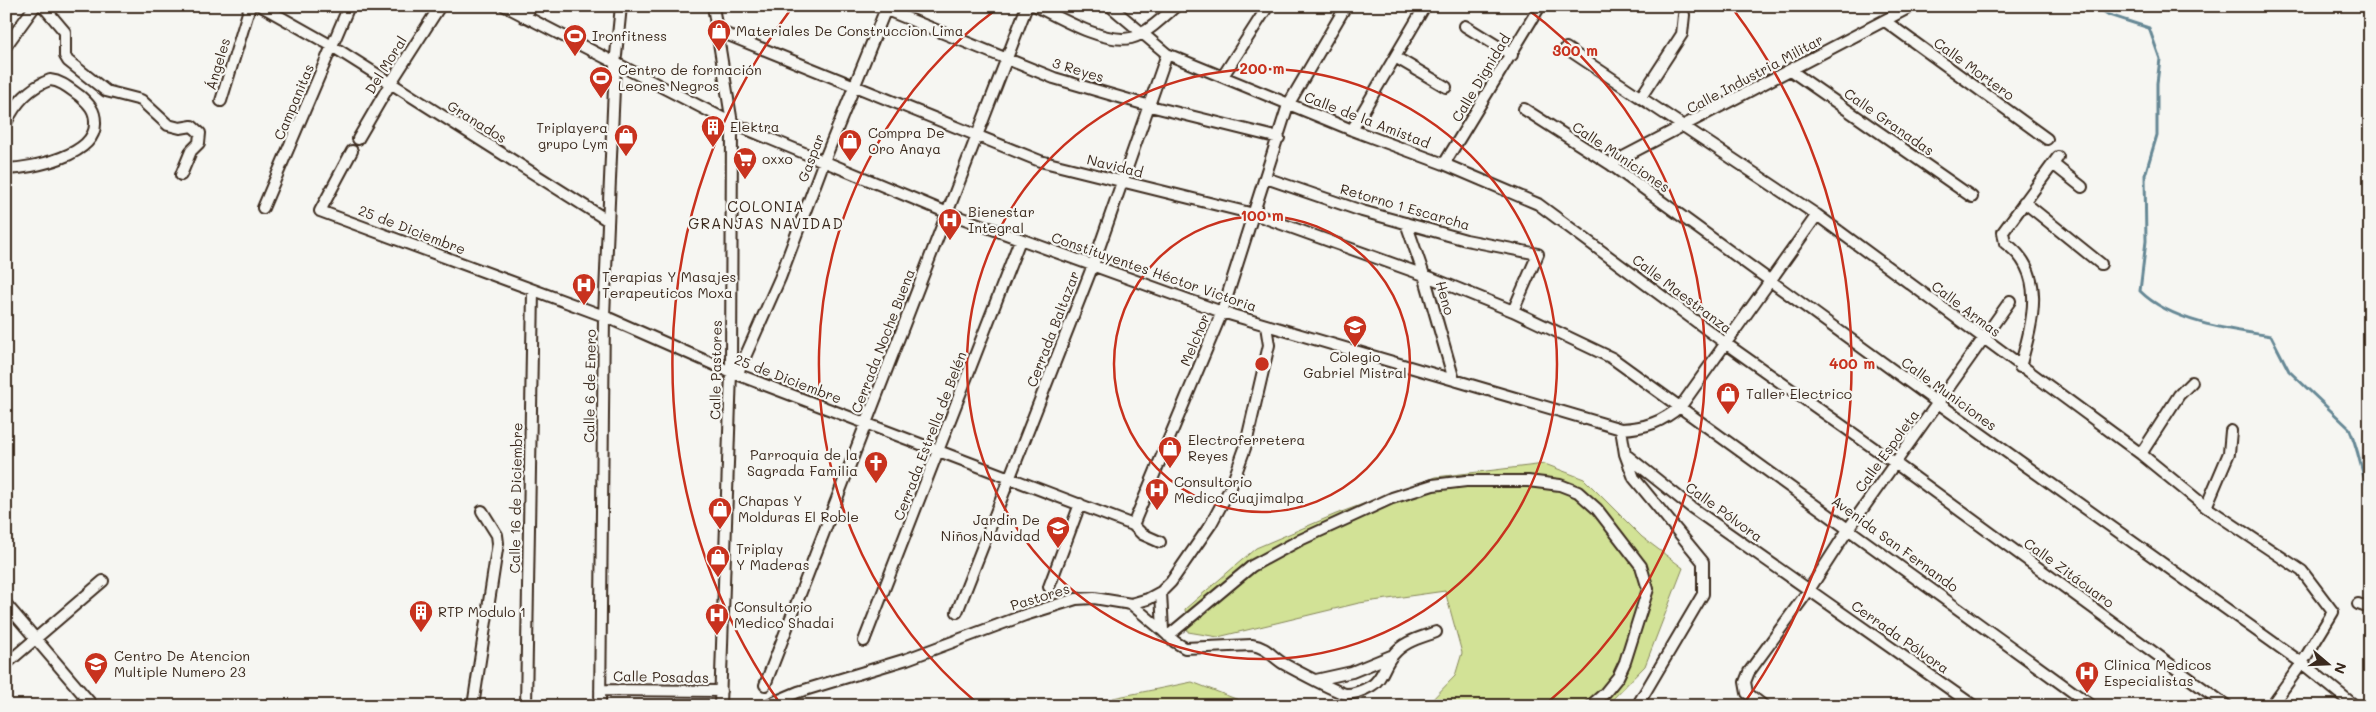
<svg xmlns="http://www.w3.org/2000/svg" width="2376" height="712" font-family="Mali,sans-serif">
<style>
.green{fill:#d2e296;stroke:#86865a}
.lines{fill:none;stroke-linecap:round;stroke-linejoin:round}
.stream{stroke:#668895;stroke-width:3}
.minor-casing{stroke:#3b2a1e;stroke-width:14}
.minor{stroke:#f6f6f2;stroke-width:10}
.ring{fill:none;stroke:#c8321e;stroke-width:2.5}
.labels{text-anchor:middle;stroke-width:4.5;stroke-linejoin:round;paint-order:stroke}
.poi-label{font-size:14px;fill:#3b2a1e;stroke:#f6f6f2;text-anchor:start}
.street-label{font-size:14px;fill:#3b2a1e;stroke:#f6f6f2}
.neighbourhood-label{font-size:15px;letter-spacing:1px;fill:#3b2a1e;stroke:#f6f6f2}
.centre{fill:#c8321e;stroke:#f6f6f2;stroke-width:2.5}
.ring-label{font-size:15px;text-anchor:middle;font-weight:bold;fill:#c8321e;stroke:#f6f6f2;stroke-width:4.5;stroke-linejoin:round;paint-order:stroke}
</style>
<rect width="100%" height="100%" fill="#f6f6f2"/>
<filter id="ink" filterUnits="userSpaceOnUse"><feTurbulence type="fractalNoise" baseFrequency=".02" numOctaves="2"/><feDisplacementMap in="SourceGraphic" scale="10" xChannelSelector="R" yChannelSelector="G"/><feConvolveMatrix kernelMatrix="1 2 1 2 8 2 1 2 1" color-interpolation-filters="sRGB"/></filter>
<g filter="url(#ink)">
<path class="green" d="M1545,464L1584,479L1642,537L1683,568L1645,666L1606,706H1426L1455,676L1462,653L1445,591L1359,603L1218,637L1188,632L1185,609L1256,548L1336,514L1436,477Z
M1192,682L1254,706H1105L1113,698Z"/>
<g class="lines">
<path class="stream" d="M2095,6L2109,15L2149,28L2160,59L2157,83V135L2145,175L2146,241L2140,291C2171,322 2230,330 2271,336L2289,371L2349,428C2359,449 2361,473 2370,495"/>
<g class="minor-casing">
<path id="minor" d="M43,6L65,32V56L68,61L106,91L141,100L168,125L180,128L192,126L200,133L199,143L191,151L181,175
M261,6L332,46L607,220
M505,6L732,123L948,213L1222,312L1621,429C1646,428 1662,422 1681,406L1817,215
M713,6L732,123L731,372L720,706
M877,6L1054,78L1150,106L1279,138
M1036,6C1060,18 1104,44 1131,38C1145,35 1165,16 1176,6
M1110,6L1167,54L1352,130L1444,164L1538,204L1725,343L1895,463L2227,706
M524,17L532,6
M1885,21L2047,139
M1465,26L1512,55
M716,30L1040,161L1254,214L1424,275L1513,311L1612,358L2092,706
M6,46L35,6
M1566,48L1817,215L2141,454L2206,507L2302,571L2333,612L2302,663L2271,706
M1395,57L1446,87
M1790,70L1972,197
M1223,76L1268,6
M1641,97L1682,34L1684,15
M221,101L250,6
M1524,109L1610,164L1938,403L2302,663L2355,706
M6,123C15,104 30,87 50,80C62,81 70,89 80,96C89,104 95,110 95,122C97,156 32,168 6,169
M1352,130L1425,6
M358,139L390,84L440,6
M352,151L320,211L604,316L731,372L1133,525L1142,534L1160,542
M1444,164L1540,6
M1610,164L1912,6
M2053,164L2082,187
M1266,178L1362,211L1466,240L1538,254L1513,311
M2024,202L2101,264
M263,208L349,6
M1406,223L1424,275L1454,380
M2020,367C2032,324 2048,272 2005,243L2003,232L2058,157
M737,375L780,278L824,161L887,6
M1621,429L1625,454L1634,478L1703,562V594L1637,706
M1625,454L1691,507L1974,706
M2141,454L2179,395L2192,382
M2206,507L2229,453L2231,431
M1133,525L1222,312L1288,105L1346,6
M1049,587L1080,504
M1161,592L1163,631L1175,642L1185,648L1252,645C1267,647 1272,657 1284,664C1293,669 1338,693 1346,694C1354,694 1364,690 1371,686C1383,679 1384,664 1393,655C1404,641 1420,638 1436,632
M6,604L93,706
M1131,604L1163,631
M2358,604L2370,608
M957,612L1093,265L1167,54
M1168,636L1252,566L1298,541L1392,498L1433,485L1466,481H1528L1560,485L1578,492L1597,509L1641,566L1648,589L1625,662L1618,677L1605,693L1590,706
M864,641L1020,240
M6,664L103,581
M1316,680L1352,672L1391,656
M765,685L1027,6
M600,690L721,691
M473,706L498,543L497,535L482,511
M526,706L533,291
M600,706L604,316L615,65L621,6
M765,706L798,692L907,659L1025,615L1076,599L1094,598L1131,604L1148,599L1161,592L1171,582L1211,524L1231,487L1245,448L1269,345L1266,326
M1764,706L1747,693L1745,682L1749,672L1809,590L1849,528L2010,301"/>
</g>
<use href="#minor" class="minor"/>
</g>
</g>
<g class="ring">
<circle cx="1262" cy="364" r="148"/>
<circle cx="1262" cy="364" r="295"/>
<path d="M977 703A443 443 0 0 1 998 8M1526 8A443 443 0 0 1 1547 703"/>
<path d="M779 702A590 590 0 0 1 791 9M1733 9A590 590 0 0 1 1745 702"/>
</g>
<defs>
<g id="shop-pin" transform="scale(1.25)"><path d="M0 17L-7.5 6A9.5 9.5 0 1 1 7.5 6Z" fill="#c8321e" stroke="#f6f6f2"/><path d="M-5-2.5h2.3a2.7 3.5 0 0 1 5.4 0H5L5.5 6h-11ZM-1.5-2.5h3a1.5 2.3 0 0 0-3 0Z" fill="#fff"/></g>
<g id="stadium-pin" transform="scale(1.25)"><path d="M0 17L-7.5 6A9.5 9.5 0 1 1 7.5 6Z" fill="#c8321e" stroke="#f6f6f2"/><path d="M0-5a6.5 5 0 1 0 0 10a6.5 5 0 1 0 0-10ZM-3.5-1.8h7v3.6h-7Z" fill="#fff"/></g>
<g id="building-pin" transform="scale(1.25)"><path d="M0 17L-7.5 6A9.5 9.5 0 1 1 7.5 6Z" fill="#c8321e" stroke="#f6f6f2"/><path d="M-4-6H4V6H1V3H-1V6H-4ZM-2.5-4.3h1.7v1.8h-1.7ZM.8-4.3h1.7v1.8H.8ZM-2.5-1h1.7V.8h-1.7ZM.8-1h1.7V.8H.8Z" fill="#fff"/></g>
<g id="supermarket-pin" transform="scale(1.25)"><path d="M0 17L-7.5 6A9.5 9.5 0 1 1 7.5 6Z" fill="#c8321e" stroke="#f6f6f2"/><path d="M-6-5.5h2.5l.6 2H6L4.5 2H-2.5L-4.4-4H-6ZM-1.5 3.2a1.3 1.3 0 1 0 .1 0ZM3 3.2a1.3 1.3 0 1 0 .1 0Z" fill="#fff"/></g>
<g id="hospital-pin" transform="scale(1.25)"><path d="M0 17L-7.5 6A9.5 9.5 0 1 1 7.5 6Z" fill="#c8321e" stroke="#f6f6f2"/><path d="M-5-5h3v3.5h4V-5h3V5h-3V1.5h-4V5h-3Z" fill="#fff"/></g>
<g id="school-pin" transform="scale(1.25)"><path d="M0 17L-7.5 6A9.5 9.5 0 1 1 7.5 6Z" fill="#c8321e" stroke="#f6f6f2"/><path d="M0-5L7-2L0 1L-7-2ZM-4 1L0 2.5L4 1V4Q0 6-4 4Z" fill="#fff"/></g>
<g id="church-pin" transform="scale(1.25)"><path d="M0 17L-7.5 6A9.5 9.5 0 1 1 7.5 6Z" fill="#c8321e" stroke="#f6f6f2"/><path d="M-1.2-6h2.4v3.5h3.3v2.4h-3.3V6h-2.4V-.1h-3.3v-2.4h3.3Z" fill="#fff"/></g>
</defs>
<g fill-rule="evenodd">
<use href="#shop-pin" x="719" y="31"/>
<use href="#stadium-pin" x="575" y="36"/>
<use href="#stadium-pin" x="601" y="78"/>
<use href="#building-pin" x="713" y="127"/>
<use href="#shop-pin" x="626" y="136"/>
<use href="#shop-pin" x="850" y="141"/>
<use href="#supermarket-pin" x="745" y="159"/>
<use href="#hospital-pin" x="950" y="220"/>
<use href="#hospital-pin" x="584" y="285"/>
<use href="#school-pin" x="1355" y="327"/>
<use href="#shop-pin" x="1728" y="394"/>
<use href="#shop-pin" x="1170" y="448"/>
<use href="#church-pin" x="876" y="463"/>
<use href="#hospital-pin" x="1157" y="490"/>
<use href="#shop-pin" x="720" y="509"/>
<use href="#school-pin" x="1058" y="528"/>
<use href="#shop-pin" x="718" y="557"/>
<use href="#building-pin" x="421" y="612"/>
<use href="#hospital-pin" x="717" y="615"/>
<use href="#school-pin" x="96" y="664"/>
<use href="#hospital-pin" x="2087" y="673"/>
</g>
<g class="labels">
<g class="poi-label">
<text x="736" y="36">Materiales De Construccion Lima</text>
<text x="592" y="41">Ironfitness</text>
<text x="618" y="75">Centro de formación<tspan x="618" dy="16">Leones Negros</tspan></text>
<text x="730" y="132">Elektra</text>
<text x="608" y="133" text-anchor="end">Triplayera<tspan x="608" dy="16">grupo Lym</tspan></text>
<text x="868" y="138">Compra De<tspan x="868" dy="16">Oro Anaya</tspan></text>
<text x="762" y="164">oxxo</text>
<text x="968" y="217">Bienestar<tspan x="968" dy="16">Integral</tspan></text>
<text x="602" y="282">Terapias Y Masajes<tspan x="602" dy="16">Terapeuticos Moxa</tspan></text>
<text x="1355" y="362" text-anchor="middle">Colegio<tspan x="1355" dy="16">Gabriel Mistral</tspan></text>
<text x="1746" y="399">Taller Electrico</text>
<text x="1188" y="445">Electroferretera<tspan x="1188" dy="16">Reyes</tspan></text>
<text x="858" y="460" text-anchor="end">Parroquia de la<tspan x="858" dy="16">Sagrada Familia</tspan></text>
<text x="1174" y="487">Consultorio<tspan x="1174" dy="16">Medico Cuajimalpa</tspan></text>
<text x="738" y="506">Chapas Y<tspan x="738" dy="16">Molduras El Roble</tspan></text>
<text x="1040" y="525" text-anchor="end">Jardin De<tspan x="1040" dy="16">Niños Navidad</tspan></text>
<text x="736" y="554">Triplay<tspan x="736" dy="16">Y Maderas</tspan></text>
<text x="734" y="612">Consultorio<tspan x="734" dy="16">Medico Shadai</tspan></text>
<text x="438" y="617">RTP Modulo 1</text>
<text x="114" y="661">Centro De Atencion<tspan x="114" dy="16">Multiple Numero 23</tspan></text>
<text x="2104" y="670">Clinica Medicos<tspan x="2104" dy="16">Especialistas</tspan></text>
</g>
<g class="street-label">
<text transform="translate(218 64) rotate(-73)" y="5">Ángeles</text>
<text transform="translate(386 65) rotate(-58)" y="5">Del Moral</text>
<text transform="translate(1974 69) rotate(36)" y="5">Calle Mortero</text>
<text transform="translate(1078 70) rotate(17)" y="5">3 Reyes</text>
<text transform="translate(1755 74) rotate(-28)" y="5">Calle Industria Militar</text>
<text transform="translate(1481 78) rotate(-59)" y="5">Calle Dignidad</text>
<text transform="translate(294 102) rotate(-67)" y="5">Campanitas</text>
<text transform="translate(1367 120) rotate(21)" y="5">Calle de la Amistad</text>
<text transform="translate(477 122) rotate(32)" y="5">Granados</text>
<text transform="translate(1889 122) rotate(35)" y="5">Calle Granadas</text>
<text transform="translate(1621 157) rotate(34)" y="5">Calle Municiones</text>
<text transform="translate(811 158) rotate(-69)" y="5">Gaspar</text>
<text transform="translate(1115 166) rotate(14)" y="5">Navidad</text>
<text transform="translate(1405 207) rotate(16)" y="5">Retorno 1 Escarcha</text>
<text transform="translate(412 230) rotate(21)" y="5">25 de Diciembre</text>
<text transform="translate(1154 272) rotate(19)" y="5">Constituyentes Héctor Victoria</text>
<text transform="translate(1682 294) rotate(37)" y="5">Calle Maestranza</text>
<text transform="translate(1445 298) rotate(74)" y="5">Heno</text>
<text transform="translate(1966 309) rotate(37)" y="5">Calle Armas</text>
<text transform="translate(1053 329) rotate(-69)" y="5">Cerrada Baltazar</text>
<text transform="translate(1195 340) rotate(-67)" y="5">Melchor</text>
<text transform="translate(883 341) rotate(-69)" y="5">Cerrada Noche Buena</text>
<text transform="translate(716 370) rotate(-89)" y="5">Calle Pastores</text>
<text transform="translate(788 379) rotate(21)" y="5">25 de Diciembre</text>
<text transform="translate(590 386) rotate(-89)" y="5">Calle 6 de Enero</text>
<text transform="translate(1949 394) rotate(36)" y="5">Calle Municiones</text>
<text transform="translate(930 436) rotate(-69)" y="5">Cerrada Estrella de Belén</text>
<text transform="translate(1887 451) rotate(-54)" y="5">Calle Espoleta</text>
<text transform="translate(516 498) rotate(-89)" y="5">Calle 16 de Diciembre</text>
<text transform="translate(1724 512) rotate(36)" y="5">Calle Pólvora</text>
<text transform="translate(1895 544) rotate(36)" y="5">Avenida San Fernando</text>
<text transform="translate(2069 573) rotate(36)" y="5">Calle Zitácuaro</text>
<text transform="translate(1040 597) rotate(-17)" y="5">Pastores</text>
<text transform="translate(1900 637) rotate(35)" y="5">Cerrada Pólvora</text>
<text transform="translate(661 677) rotate(1)" y="5">Calle Posadas</text>
</g>
<g class="neighbourhood-label">
<text x="766" y="212">COLONIA<tspan x="766" dy="17">GRANJAS NAVIDAD</tspan></text>
</g>
</g>
<circle cx="1262" cy="364" r="8" class="centre"/>
<g class="ring-label">
<text x="1575" y="56">300 m</text>
<text x="1262" y="74">200 m</text>
<text x="1262" y="221">100 m</text>
<text x="1852" y="369">400 m</text>
</g>
<rect width="2376" height="712" fill="none" stroke="#f6f6f2" stroke-width="25"/>
<rect x="12" y="12" width="2351" height="687" fill="none" stroke="#3b2a1e" stroke-width="2" filter="url(#ink)"/>
<g transform="translate(2328 664) rotate(109)" stroke="#f6f6f2" stroke-width="4" paint-order="stroke">
<path d="M0-4L9 19L0 12L-9 19Z" fill="#3b2a1e"/>
<text y="-8" font-size="14" font-weight="bold" text-anchor="middle" fill="#3b2a1e">N</text>
</g>
</svg>
